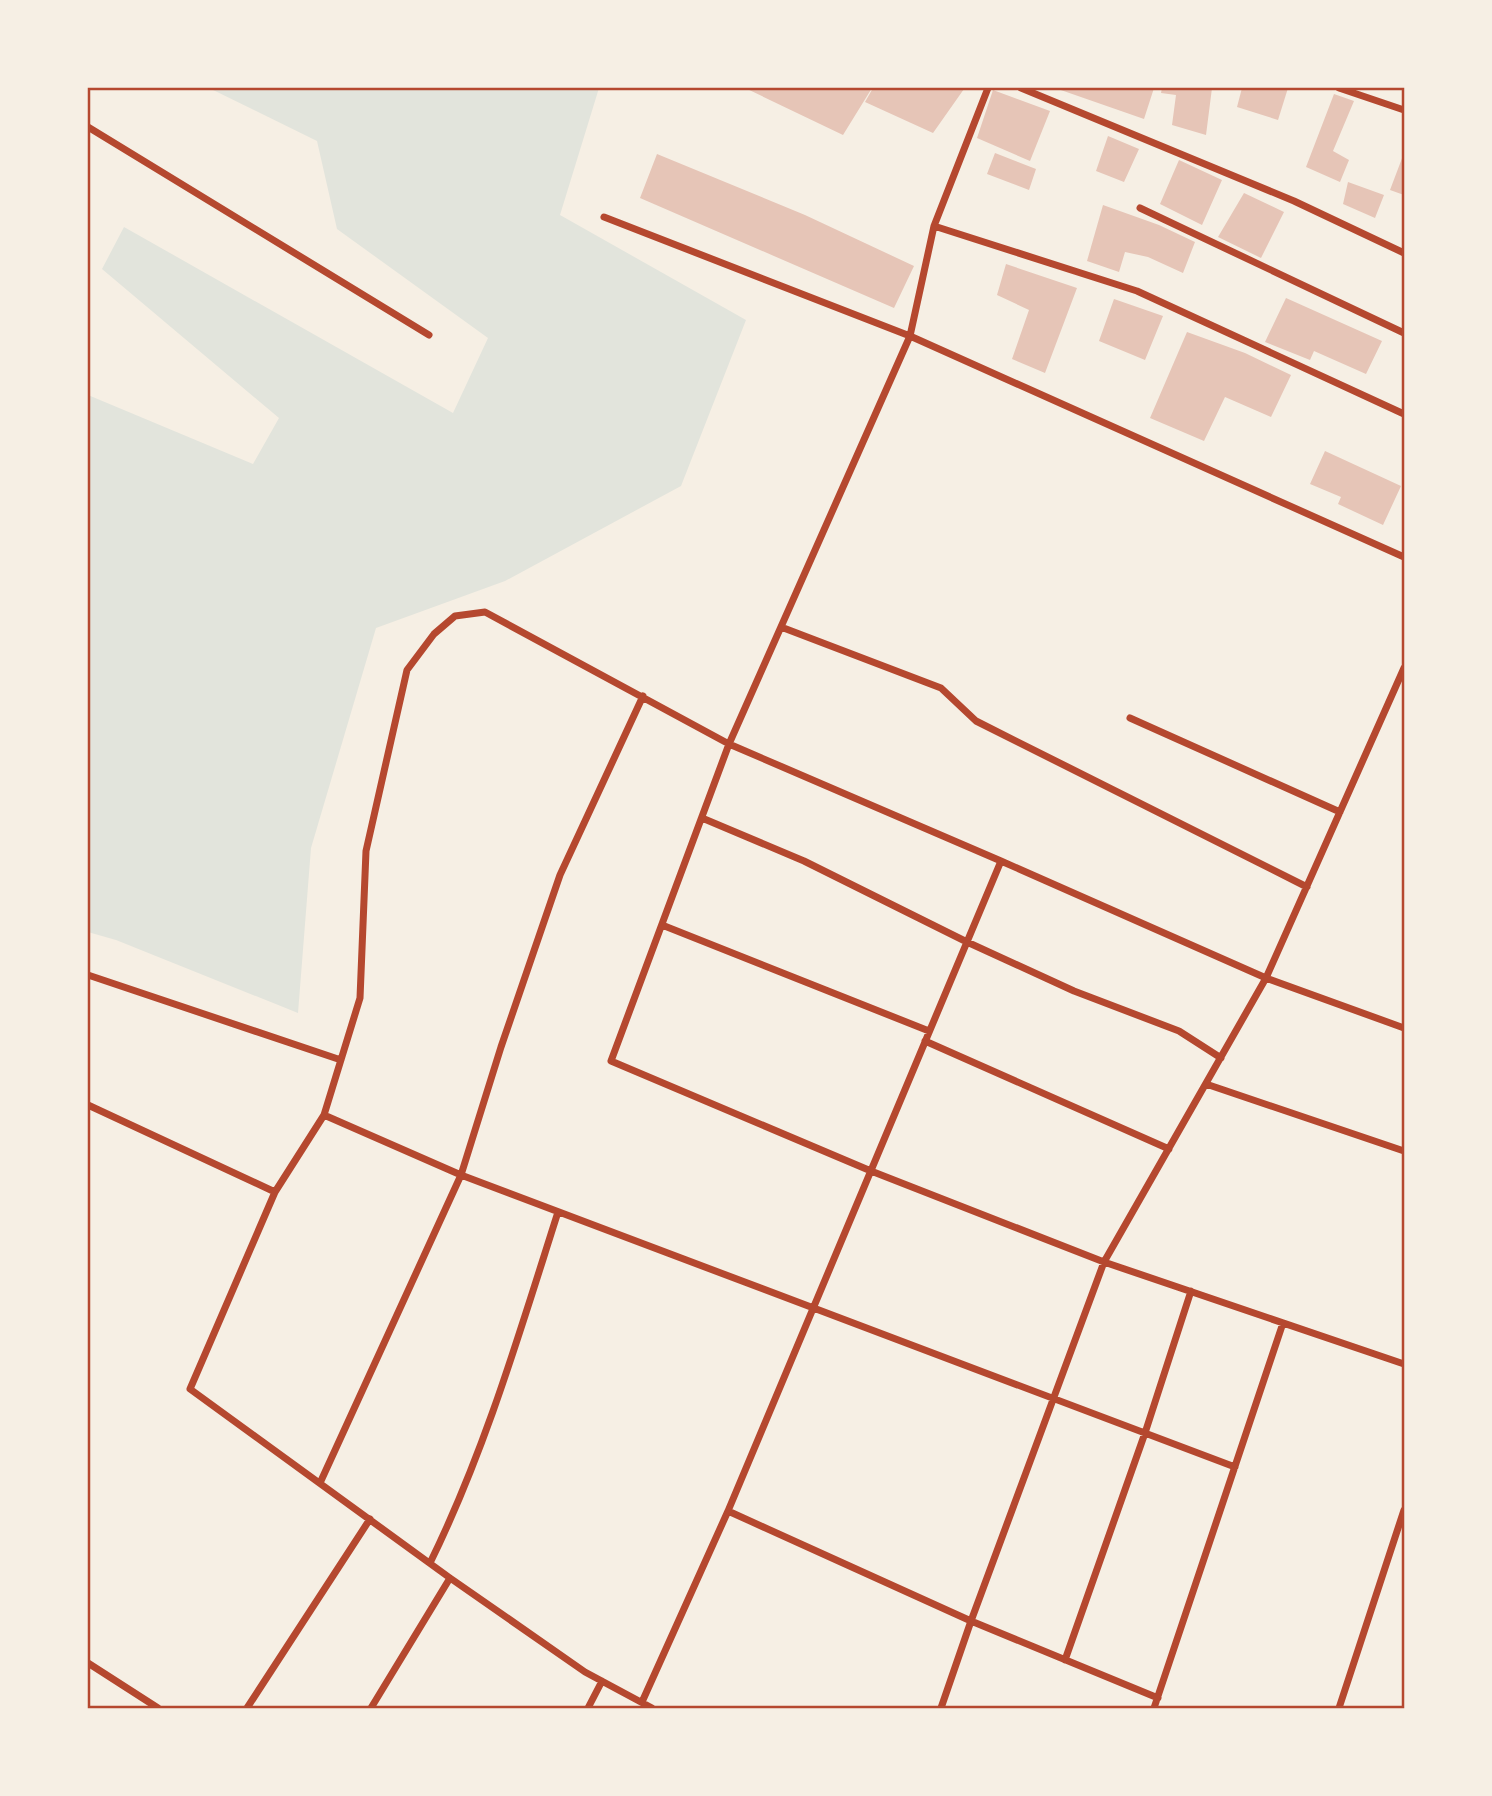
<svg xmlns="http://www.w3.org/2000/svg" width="1492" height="1796" font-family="Signika,sans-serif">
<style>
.green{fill:#e2e4dc}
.building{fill:#e6c5b7}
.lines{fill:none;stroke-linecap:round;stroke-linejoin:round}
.minor{stroke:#b5482f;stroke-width:7}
.neatline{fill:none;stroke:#b5482f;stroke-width:2.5}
</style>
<rect width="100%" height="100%" fill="#f6efe4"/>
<path class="green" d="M209,88H599L560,215L746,320L681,486L505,581L376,628L311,848L298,1013L116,940L88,932V395L253,464L279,418L102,269L124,227L453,413L488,338L337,229L317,141Z"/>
<path class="building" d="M745,88H872L843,135Z
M873,88H962L964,89L933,133L865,102Z
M1055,88H1154L1144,119Z
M1162,88H1212L1206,135L1172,125L1176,95L1161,93Z
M1242,88H1288L1278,120L1237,107Z
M993,90L1050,111L1030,161L977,138Z
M1334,94L1354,101L1333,151L1349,160L1340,182L1306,167Z
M1108,136L1139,149L1124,182L1096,171Z
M995,153L1036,169L1029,190L987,174Z
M1404,153V195L1390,190Z
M657,154L805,215L914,266L894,308L640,198Z
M1179,160L1222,180L1202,225L1160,204Z
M1348,182L1384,195L1375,218L1343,204Z
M1244,193L1284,212L1261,258L1218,237Z
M1103,205L1159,225L1195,242L1183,273L1148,257L1125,252L1119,272L1087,261Z
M1006,264L1077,288L1045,373L1012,359L1029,310L997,295Z
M1286,298L1382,341L1366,374L1314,351L1310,360L1265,342Z
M1114,299L1163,316L1145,360L1099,341Z
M1187,332L1245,353L1291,375L1271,417L1225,397L1204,441L1150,418Z
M1325,451L1401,486L1383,525L1338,504L1341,497L1310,484Z"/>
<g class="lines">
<path class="minor" d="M988,88L934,226L910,336L729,744L611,1061L871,1171L1104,1262L1404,1364
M1021,88L1294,201L1404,253
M1339,88L1404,110
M88,127L429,335
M1140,208L1404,333
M604,217L910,336L1404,557
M934,226L1137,291L1404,414
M781,627L941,688L976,721L1307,887
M1130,718L1340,812
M702,818L804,861L967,942L1074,991L1179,1031L1221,1058
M662,925L929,1031
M88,975L341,1060
M925,1041L1169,1149
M1206,1084L1404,1151
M88,1105L275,1192
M324,1115L461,1175L1235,1467
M320,1483L461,1175L501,1047L560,875L643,696
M728,1511L971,1621L1158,1698
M430,1563C485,1451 520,1331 558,1212
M1065,1660L1145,1433L1191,1291
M88,1663L158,1708
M642,1702L728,1511L1001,861
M247,1708L370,1519
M371,1708L450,1578
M588,1708L602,1681
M652,1708L585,1672L450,1578L190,1389L275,1192L324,1115L360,998L366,851L407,670L434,634L455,616L485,612L729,744L1001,861L1266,978L1404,1028
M941,1708L971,1621L1104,1262L1266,978L1404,668
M1154,1708L1283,1323
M1339,1708L1404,1510"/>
</g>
<rect width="1492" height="1796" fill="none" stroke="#f6efe4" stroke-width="178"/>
<rect x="89" y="89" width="1314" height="1618" class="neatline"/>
</svg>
